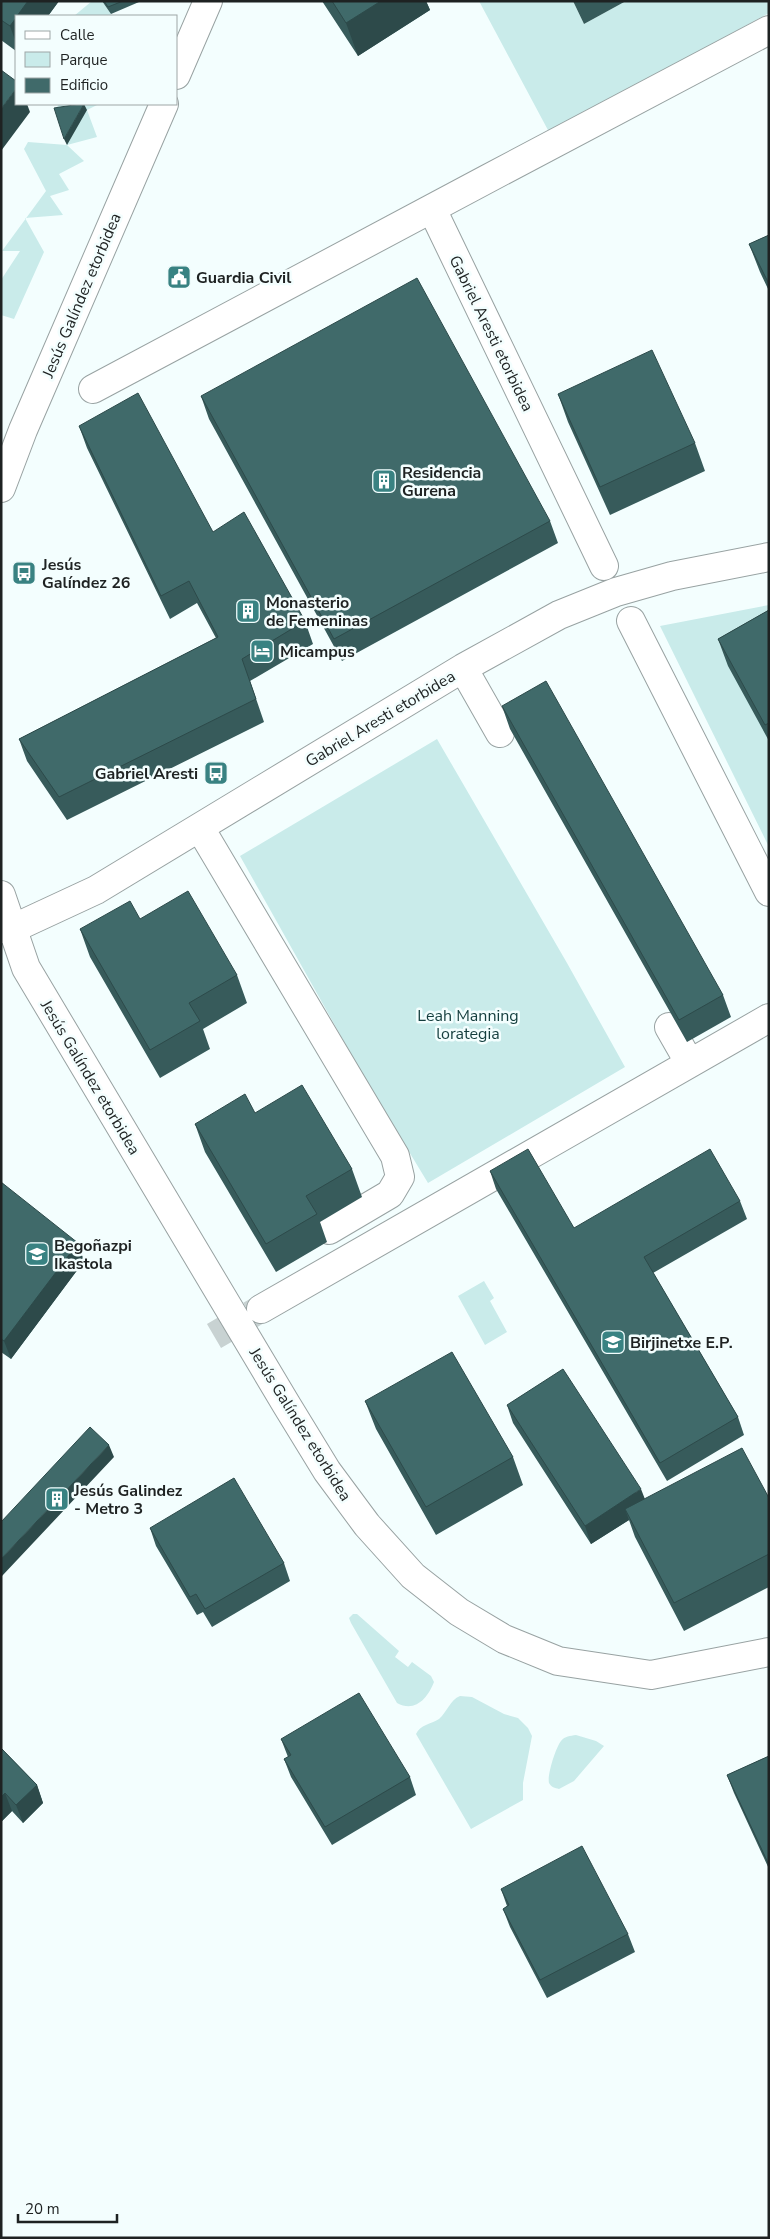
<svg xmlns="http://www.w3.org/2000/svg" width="770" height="2239" font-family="'Nunito Sans',sans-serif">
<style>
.green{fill:#c9ebea}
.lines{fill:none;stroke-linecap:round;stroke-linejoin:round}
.street-tunnel{stroke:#c8d2d2;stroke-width:28;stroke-dasharray:28 14;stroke-linecap:butt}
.street-casing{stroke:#98a2a2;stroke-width:30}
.street{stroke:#fff;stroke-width:28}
.wall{fill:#375b5b}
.shaded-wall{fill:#2d4a4a}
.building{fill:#406a6a;stroke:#2d4a4a}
.labels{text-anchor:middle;stroke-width:5;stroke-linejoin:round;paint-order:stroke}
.poi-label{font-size:16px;font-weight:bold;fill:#1e2222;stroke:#f3fefe;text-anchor:start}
.street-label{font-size:16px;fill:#1e2222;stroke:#f3fefe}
.park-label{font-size:16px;fill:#133d3d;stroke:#f3fefe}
</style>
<rect width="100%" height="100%" fill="#f3fefe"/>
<path class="green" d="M92,1H102L111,14L110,16H74Z
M479,1H573L584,24L626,1H769V13L549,132Z
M59,104H99L87,110L97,137L67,145L84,161L59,174L69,190L50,196L63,215L25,218L44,252L14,319L1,315V280L20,251H2L46,191L24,149L28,142L67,145L55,110Z
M769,605V847L660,626Z
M437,739L567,963L625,1067L428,1183L365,1079L240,856Z
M484,1281L494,1298L490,1301L507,1332L485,1345L458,1296Z
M353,1614H357L399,1651L395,1657L408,1667L412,1662L431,1676L434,1682C428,1698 415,1713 397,1703L351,1623L349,1618Z
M460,1696L472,1697L504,1714L518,1718L528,1728L532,1736L523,1783V1800L471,1829L416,1734C420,1725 431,1724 439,1719C447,1712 450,1700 460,1696Z
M576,1735L596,1741L604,1746L574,1781L559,1789C555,1788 551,1787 549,1783C547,1775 556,1747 561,1741C565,1736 570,1736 576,1735Z"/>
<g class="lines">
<path class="street-tunnel" d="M214,1336L257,1311"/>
<g class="street-casing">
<path id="street" d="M176,75L208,1
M432,209L604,566
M93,389C318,270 543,148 769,30
M1,488L23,430L164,104
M631,621L769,892
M463,668L500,733
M200,828L395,1156L400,1177L390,1194L329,1230
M1,895L26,968L286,1404L327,1471L367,1525L413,1576L459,1612L504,1639L558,1661L651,1675L769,1652
M1,929H12L96,890L463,668L559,615L616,592L672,576L769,557
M669,1027L689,1062
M261,1309L769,1018"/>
</g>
<use href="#street" class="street"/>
</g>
<path class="wall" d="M1,1H59L48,16H16V51L1,40Z
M102,1H139V2L111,14Z
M322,1H426L430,10L358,56Z
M573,1H626L584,24Z
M769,235V291L760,272L749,244Z
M558,394L695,443L705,471L610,515L568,422Z
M201,396L550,521L558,543L342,661L209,419Z
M79,426L213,532L305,621L313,644L250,681L264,722L67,820L27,761L19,739L216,638L197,603L170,619L87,448Z
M769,610V741L728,666L718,639Z
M502,706L723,995L731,1017L687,1042L510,729Z
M140,919L237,975L247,1003L203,1029L210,1049L160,1078L90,957L80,929Z
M255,1113L352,1169L362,1197L320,1222L327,1242L276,1272L205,1152L195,1124Z
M490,1171L574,1228L740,1201L747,1219L653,1273L738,1417L744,1435L667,1481L496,1189Z
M1,1182L84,1261L11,1359L1,1352Z
M365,1401L513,1457L523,1485L436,1535L376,1429Z
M507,1405L644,1499L769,1498V1587L684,1631L635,1537L629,1520L591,1544L513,1423Z
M150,1528L284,1563L290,1581L212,1627L203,1612L197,1615L156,1546Z
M281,1739L410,1777L416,1795L332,1845L291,1777L284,1759L288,1757Z
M1,1748L37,1785L43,1803L23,1823L12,1811L1,1822Z
M769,1756V1869L734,1793L727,1775Z
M501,1889L628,1934L635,1952L547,1998L510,1927L503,1909L507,1906Z"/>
<path class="shaded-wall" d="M28,1H59L48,16H17Z
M381,1H426L430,10L358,56L346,23Z
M16,18V43L10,26Z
M16,89V104H27L30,112L1,151V109Z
M84,104L87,110L67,145L64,139Z
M78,1243L84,1261L11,1359L4,1341Z
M109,1445L114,1457L2,1576L1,1559Z
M641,1489L648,1507L625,1509L629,1520L591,1544L585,1526Z
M37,1785L43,1803L23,1823L16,1805Z
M5,1793L12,1811L1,1822V1797Z"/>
<path class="building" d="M1,1H28L17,16H16V18L10,26L1,20Z
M104,1H123L108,7Z
M332,1H381L346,23Z
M1,70L16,81V89L1,109Z
M80,104H84L64,139L54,108Z
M769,235V284L749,244Z
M417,278L550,521L334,639L201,396Z
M652,350L695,443L600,487L558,394Z
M138,393L213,532L244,512L305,621L242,659L256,699L59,797L19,739L218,637L189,581L161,596L79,426Z
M769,610V723L765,725L718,639Z
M546,681L723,995L679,1020L502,706Z
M188,891L237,975L189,1003L200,1021L150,1050L80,929L130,901L140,919Z
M302,1085L352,1169L306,1196L317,1214L266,1244L195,1124L245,1094L255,1113Z
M528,1149L574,1228L710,1149L740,1201L644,1257L738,1417L660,1463L490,1171Z
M1,1182L78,1243L4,1341L1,1339Z
M452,1352L513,1457L426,1507L365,1401Z
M563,1369L641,1489L585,1526L507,1405Z
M90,1427L109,1445L1,1559V1522Z
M742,1448L769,1498V1554L674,1603L625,1509Z
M234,1478L284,1563L205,1609L196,1594L190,1597L150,1528Z
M359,1693L410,1777L325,1827L284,1759L291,1755L281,1739Z
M1,1748L37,1785L16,1805L5,1793L1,1797Z
M769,1756V1865L727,1775Z
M582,1846L628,1934L540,1980L503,1909L509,1905L501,1889Z"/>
<defs>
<g id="civic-square" transform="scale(1.25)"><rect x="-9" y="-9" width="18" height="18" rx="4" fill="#398282" stroke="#f3fefe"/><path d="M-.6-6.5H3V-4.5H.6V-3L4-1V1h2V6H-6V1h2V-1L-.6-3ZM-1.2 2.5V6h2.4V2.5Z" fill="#fff"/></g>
<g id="building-square" transform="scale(1.25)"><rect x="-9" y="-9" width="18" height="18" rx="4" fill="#398282" stroke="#f3fefe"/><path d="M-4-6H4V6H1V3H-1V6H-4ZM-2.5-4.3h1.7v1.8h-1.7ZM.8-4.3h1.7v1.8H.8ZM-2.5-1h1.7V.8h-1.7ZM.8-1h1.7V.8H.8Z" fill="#fff"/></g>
<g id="bus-square" transform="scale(1.25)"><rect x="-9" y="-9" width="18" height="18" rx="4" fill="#398282" stroke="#f3fefe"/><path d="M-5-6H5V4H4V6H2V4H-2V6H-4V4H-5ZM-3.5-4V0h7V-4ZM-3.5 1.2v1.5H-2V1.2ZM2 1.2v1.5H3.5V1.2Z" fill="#fff"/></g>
<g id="hotel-square" transform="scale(1.25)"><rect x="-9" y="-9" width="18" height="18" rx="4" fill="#398282" stroke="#f3fefe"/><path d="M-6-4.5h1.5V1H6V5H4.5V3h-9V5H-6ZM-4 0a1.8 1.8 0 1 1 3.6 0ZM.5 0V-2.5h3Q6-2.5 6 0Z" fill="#fff"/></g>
<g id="school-square" transform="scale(1.25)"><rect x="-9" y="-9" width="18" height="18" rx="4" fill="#398282" stroke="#f3fefe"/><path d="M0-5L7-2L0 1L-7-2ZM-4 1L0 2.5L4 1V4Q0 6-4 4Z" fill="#fff"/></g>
</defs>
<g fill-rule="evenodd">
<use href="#civic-square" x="179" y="277"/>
<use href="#building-square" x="384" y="481"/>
<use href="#bus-square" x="24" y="573"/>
<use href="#building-square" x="248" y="611"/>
<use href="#hotel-square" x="262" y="651"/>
<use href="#bus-square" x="216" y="773"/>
<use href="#school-square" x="37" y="1254"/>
<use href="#school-square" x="613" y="1342"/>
<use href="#building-square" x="57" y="1499"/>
</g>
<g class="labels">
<g class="poi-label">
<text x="196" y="283">Guardia Civil</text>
<text x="402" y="478">Residencia<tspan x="402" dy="18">Gurena</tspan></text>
<text x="42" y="570">Jesús<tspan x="42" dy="18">Galíndez 26</tspan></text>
<text x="266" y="608">Monasterio<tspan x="266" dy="18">de Femeninas</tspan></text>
<text x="280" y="657">Micampus</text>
<text x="198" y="779" text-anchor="end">Gabriel Aresti</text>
<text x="54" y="1251">Begoñazpi<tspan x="54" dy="18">Ikastola</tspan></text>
<text x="630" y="1348">Birjinetxe E.P.</text>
<text x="74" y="1496">Jesús Galindez<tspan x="74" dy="18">- Metro 3</tspan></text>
</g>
<g class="street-label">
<text transform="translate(81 295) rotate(-67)" y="6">Jesús Galíndez etorbidea</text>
<text transform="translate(492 333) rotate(64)" y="6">Gabriel Aresti etorbidea</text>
<text transform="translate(380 718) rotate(-31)" y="6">Gabriel Aresti etorbidea</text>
<text transform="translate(91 1077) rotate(59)" y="6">Jesús Galíndez etorbidea</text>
<text transform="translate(301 1424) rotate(58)" y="6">Jesús Galíndez etorbidea</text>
</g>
<g class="park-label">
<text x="468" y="1021">Leah Manning<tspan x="468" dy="18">lorategia</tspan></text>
</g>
</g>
<rect width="770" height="2239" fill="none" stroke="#1e2222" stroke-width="5"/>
<rect x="15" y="15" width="162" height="90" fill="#f3fefe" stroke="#9ea6a6"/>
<rect x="25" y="31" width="25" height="8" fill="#ffffff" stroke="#9ea6a6"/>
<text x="60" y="40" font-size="15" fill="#1e2222">Calle</text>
<rect x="25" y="52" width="25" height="15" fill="#c9ebea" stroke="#9ea6a6"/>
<text x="60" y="65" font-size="15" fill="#1e2222">Parque</text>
<rect x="25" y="78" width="25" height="15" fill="#406a6a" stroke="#9ea6a6"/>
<text x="60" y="90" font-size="15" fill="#1e2222">Edificio</text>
<path d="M18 2214v8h99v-8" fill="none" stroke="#1e2222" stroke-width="2.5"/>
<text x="25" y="2214" font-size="15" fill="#1e2222" stroke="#f3fefe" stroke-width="4" paint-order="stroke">20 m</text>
</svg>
